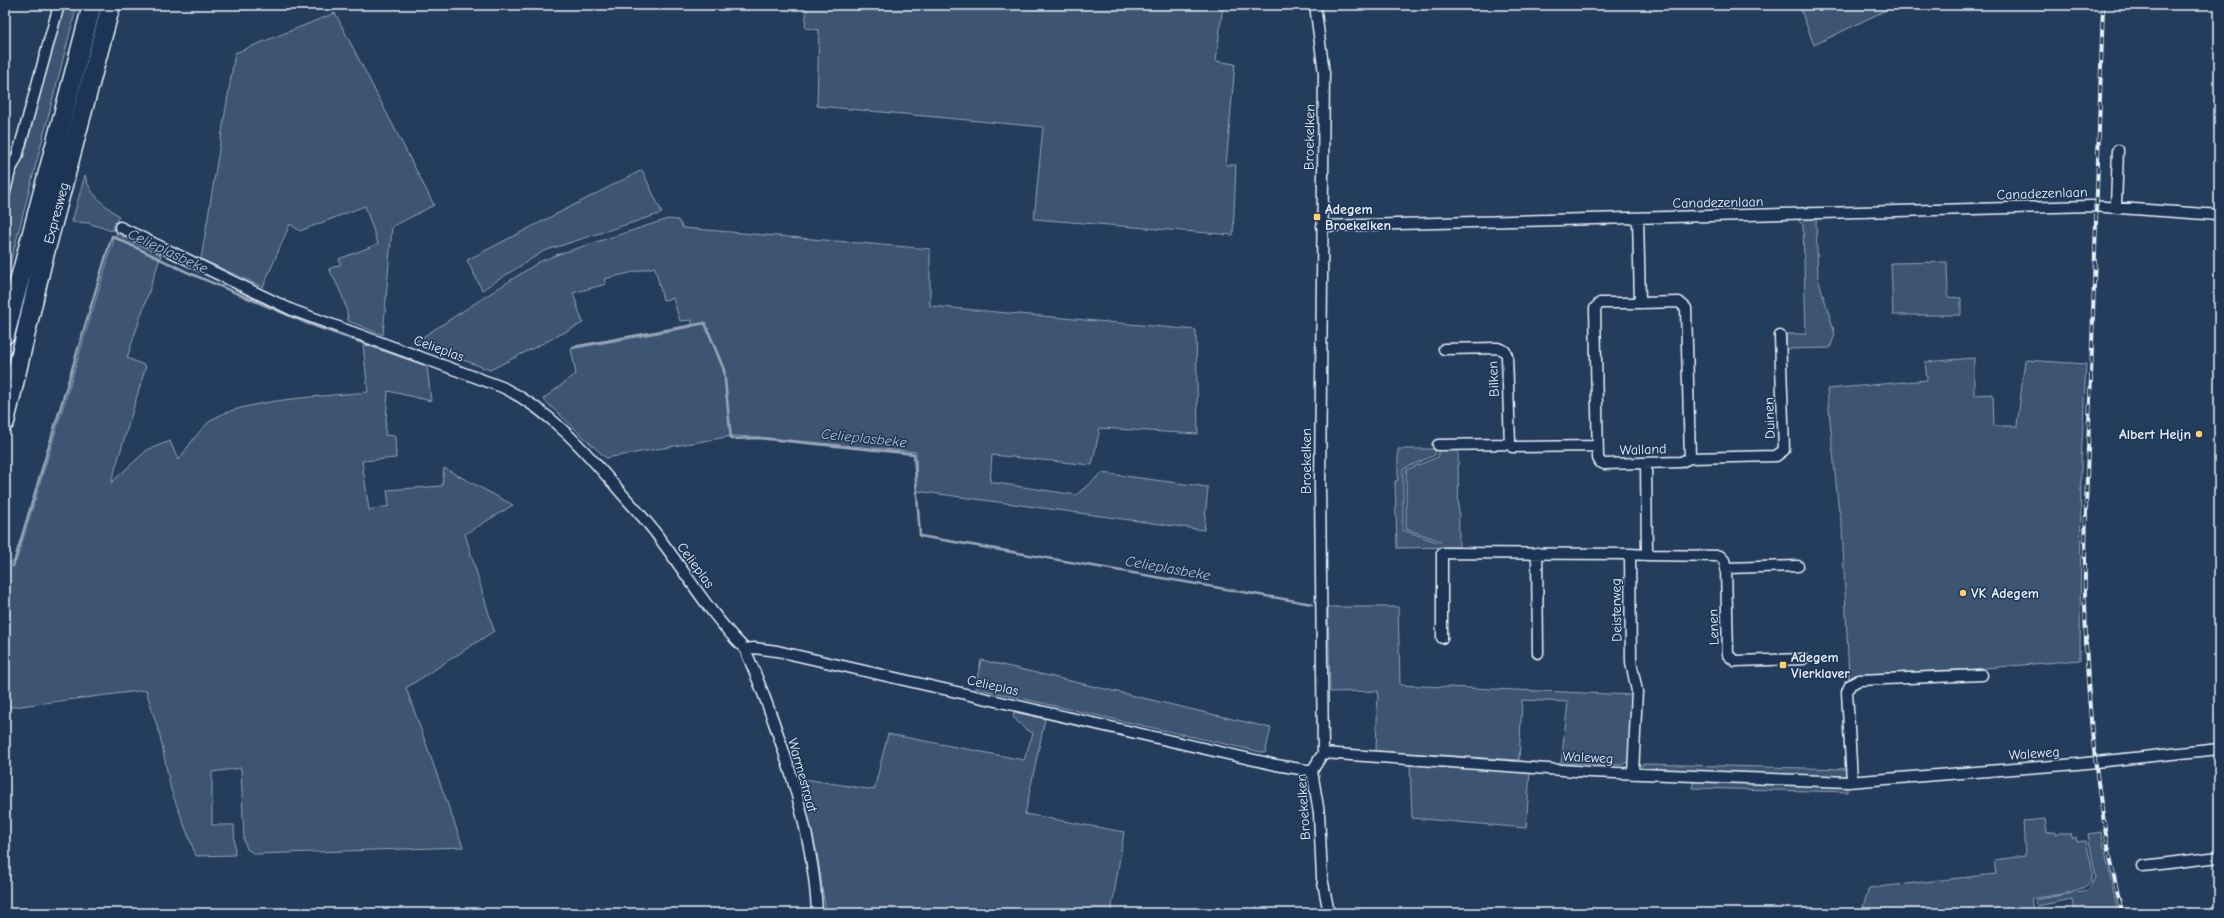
<svg xmlns="http://www.w3.org/2000/svg" width="2224" height="918" font-family="'Comic Neue',sans-serif">
<style>
.green{fill:#3e5472;stroke:#93a2b5}
.lines{fill:none;stroke-linecap:round;stroke-linejoin:round}
.stream{stroke:#99a8ba;stroke-width:2.5}
.street-casing{stroke:#e8f1f8;stroke-width:13}
.highway-casing{stroke:#e8f1f8;stroke-width:21}
.street{stroke:#1d3557;stroke-width:10}
.highway{stroke:#1d3557;stroke-width:18}
.rail-casing{stroke:#e8f1f8;stroke-width:4}
.rail{stroke:#1d3557;stroke-width:2.5;stroke-dasharray:8;stroke-linecap:butt}
.poi-dot{fill:#ffd166;stroke:#1d3557;stroke-width:1.5}
.labels{text-anchor:middle;stroke-width:3;stroke-linejoin:round;paint-order:stroke}
.street-label{font-size:14px;fill:#e8f1f8;stroke:#1d3557}
.poi-label{font-size:14px;font-weight:bold;fill:#e8f1f8;stroke:#1d3557;text-anchor:start}
.water-label{font-size:15px;font-style:italic;fill:#b4c1ce;stroke:#1d3557}
</style>
<rect width="100%" height="100%" fill="#253d5d"/>
<filter id="ink" filterUnits="userSpaceOnUse"><feTurbulence type="fractalNoise" baseFrequency=".025" numOctaves="2"/><feDisplacementMap in="SourceGraphic" scale="8" xChannelSelector="R" yChannelSelector="G"/><feConvolveMatrix kernelMatrix="1 2 1 2 8 2 1 2 1" color-interpolation-filters="sRGB"/></filter>
<g filter="url(#ink)">
<path class="green" d="M64,5H77L5,284C5,237 2,205 20,160Z
M807,5H1223L1216,61L1235,64L1226,165H1236L1233,235L1034,219L1043,127L817,106L819,30L805,28Z
M1799,5H1885L1886,10L1814,45Z
M335,13L434,205L392,227L383,335L348,321C347,302 338,286 329,269L341,264L339,259L378,244L365,206L300,231L290,224L263,287L201,259L235,53Z
M642,170L662,213L544,251L482,290L467,260Z
M85,175C89,194 104,205 119,216L112,231L88,223L72,222Z
M1796,218H1816L1818,278L1835,334L1830,348L1786,349V334H1806L1803,225Z
M668,219L678,220L683,228L930,249V306L1196,330L1198,434L1100,428L1092,465L992,455L990,482L1076,495L1102,473L1208,487L1204,530L917,491L916,452L757,437L732,436L606,458L543,399L576,374L571,349L692,327V320L680,321L673,298L663,300L655,267L604,279L606,284L573,293L583,323L490,370L415,342L539,262L556,255Z
M116,233L161,255L127,358L146,366L111,483L147,450L170,441L178,460C188,448 197,432 209,422C236,399 331,396 368,392L363,344L427,366L431,401L388,391L385,435L395,436L396,458L362,461L369,510L389,506L387,490L442,486L444,468L513,505L465,534L494,631L406,688L463,847L255,854L247,849L244,840L241,768L212,772V825H234L235,855L196,856L171,790L160,736L146,690L5,708V562H16Z
M1947,262L1948,297L1961,298V315H1893L1891,263Z
M1974,358V395L1993,394L1994,426H2017L2025,360L2086,364L2081,462L2080,660L1975,669L1864,674L1849,679L1842,526L1838,504L1827,389L1927,380L1925,362Z
M1398,449H1436L1435,455L1403,469V530L1437,542L1441,541L1406,529V470L1438,457V449H1458L1459,547L1397,548L1395,481L1398,480Z
M1328,607H1398L1400,685L1632,695L1629,756L1627,762L1622,765L1561,763L1568,702L1522,700L1519,760L1376,751L1378,691L1330,692Z
M981,660L1271,728L1265,753L975,688Z
M1014,712L1045,719L1025,814L1124,832L1111,913H826L817,853L798,778L874,790L888,734L1024,760L1033,733L1025,729L1013,717Z
M1410,764L1530,772L1526,828L1412,818Z
M1642,764L1846,769L1847,792L1693,788V773L1641,770Z
M2045,819L2047,833L2055,832L2056,835L2059,833H2070L2072,838L2076,837L2077,842L2086,841C2088,853 2093,866 2092,878C2090,893 2044,896 2031,899L2033,911L2037,910V913H1861L1869,888L1996,874L1994,860L2025,856L2023,821Z
M2101,832L2118,913H2074L2072,899L2037,906L2035,900L2088,890L2096,878L2088,834Z"/>
<g class="lines">
<path class="stream" d="M573,347L705,323L724,370L731,439L758,438L914,454L920,536L1312,604
M13,566L112,236L187,272L309,324L426,365"/>
<g class="street-casing">
<path id="street" d="M1315,5L1324,73L1320,486L1323,753L1312,771L1319,813L1322,878L1329,913
M5,192L10,171L17,157L59,5
M2116,206L2118,150
M1638,218L1640,303H1600L1595,308L1598,458L1600,462L1604,464L1681,462L1690,458L1686,308L1679,302L1640,303
M1322,226L2091,206L2219,215
M120,227L292,310L502,387C552,411 588,454 623,495C635,509 649,523 660,539C688,576 712,617 745,649L754,648L777,651L1276,765L1312,771
M1444,349L1498,348L1505,351L1507,356L1510,444L1512,447L1597,446
M1438,445L1510,444
M1690,458L1776,456L1784,450L1780,336
M1537,553L1538,653
M1647,555L1720,556L1724,560L1726,568L1728,655L1735,661L1803,659
M1726,568L1798,566
M1442,638V553L1630,554
M745,649C778,726 814,830 817,913
M1323,753L1590,772L1848,782L2077,764L2219,749
M1633,774L1637,691L1631,662L1630,554L1647,555L1646,463
M1852,781L1847,692L1850,685L1859,680L1982,675
M2143,866L2219,857"/>
</g>
<g class="highway-casing">
<path id="highway" d="M5,335L92,5
M5,422L42,264L111,5"/>
</g>
<use href="#street" class="street"/>
<use href="#highway" class="highway"/>
<g class="rail-casing">
<path id="rail" d="M2103,5C2099,129 2095,252 2091,376C2088,450 2084,525 2085,600C2086,705 2098,811 2122,913"/>
</g>
<use href="#rail" class="rail"/>
</g>
</g>
<g class="poi-dot">
<rect x="1313" y="213" width="8" height="8" rx="2"/>
<circle cx="2199" cy="434" r="4"/>
<circle cx="1963" cy="593" r="4"/>
<rect x="1779" y="661" width="8" height="8" rx="2"/>
</g>
<g class="labels">
<g class="street-label">
<text transform="translate(1309 137) rotate(-89)" y="5">Broekelken</text>
<text transform="translate(2042 193) rotate(-2)" y="5">Canadezenlaan</text>
<text transform="translate(1718 202) rotate(-1)" y="5">Canadezenlaan</text>
<text transform="translate(56 213) rotate(-75)" y="5">Expresweg</text>
<text transform="translate(439 348) rotate(20)" y="5">Celieplas</text>
<text transform="translate(1493 379) rotate(-93)" y="5">Bilken</text>
<text transform="translate(1769 418) rotate(-92)" y="5">Duinen</text>
<text transform="translate(1643 449) rotate(-2)" y="5">Walland</text>
<text transform="translate(1306 461) rotate(-90)" y="5">Broekelken</text>
<text transform="translate(696 565) rotate(54)" y="5">Celieplas</text>
<text transform="translate(1616 610) rotate(-91)" y="5">Deisterweg</text>
<text transform="translate(1713 627) rotate(-92)" y="5">Lenen</text>
<text transform="translate(993 685) rotate(13)" y="5">Celieplas</text>
<text transform="translate(2034 753) rotate(-4)" y="5">Waleweg</text>
<text transform="translate(1588 757) rotate(3)" y="5">Waleweg</text>
<text transform="translate(803 775) rotate(74)" y="5">Warmestraat</text>
<text transform="translate(1303 807) rotate(-94)" y="5">Broekelken</text>
</g>
<g class="poi-label">
<text x="1325" y="214">Adegem<tspan x="1325" dy="16">Broekelken</tspan></text>
<text x="2191" y="439" text-anchor="end">Albert Heijn</text>
<text x="1971" y="598">VK Adegem</text>
<text x="1791" y="662">Adegem<tspan x="1791" dy="16">Vierklaver</tspan></text>
</g>
<g class="water-label">
<text transform="translate(168 251) rotate(25)" y="5">Celieplasbeke</text>
<text transform="translate(864 438) rotate(6)" y="5">Celieplasbeke</text>
<text transform="translate(1168 568) rotate(10)" y="5">Celieplasbeke</text>
</g>
</g>
<rect width="2224" height="918" fill="none" stroke="#1d3557" stroke-width="20"/>
<rect x="10" y="10" width="2204" height="898" fill="none" stroke="#e8f1f8" stroke-width="1.5" filter="url(#ink)"/>
</svg>
